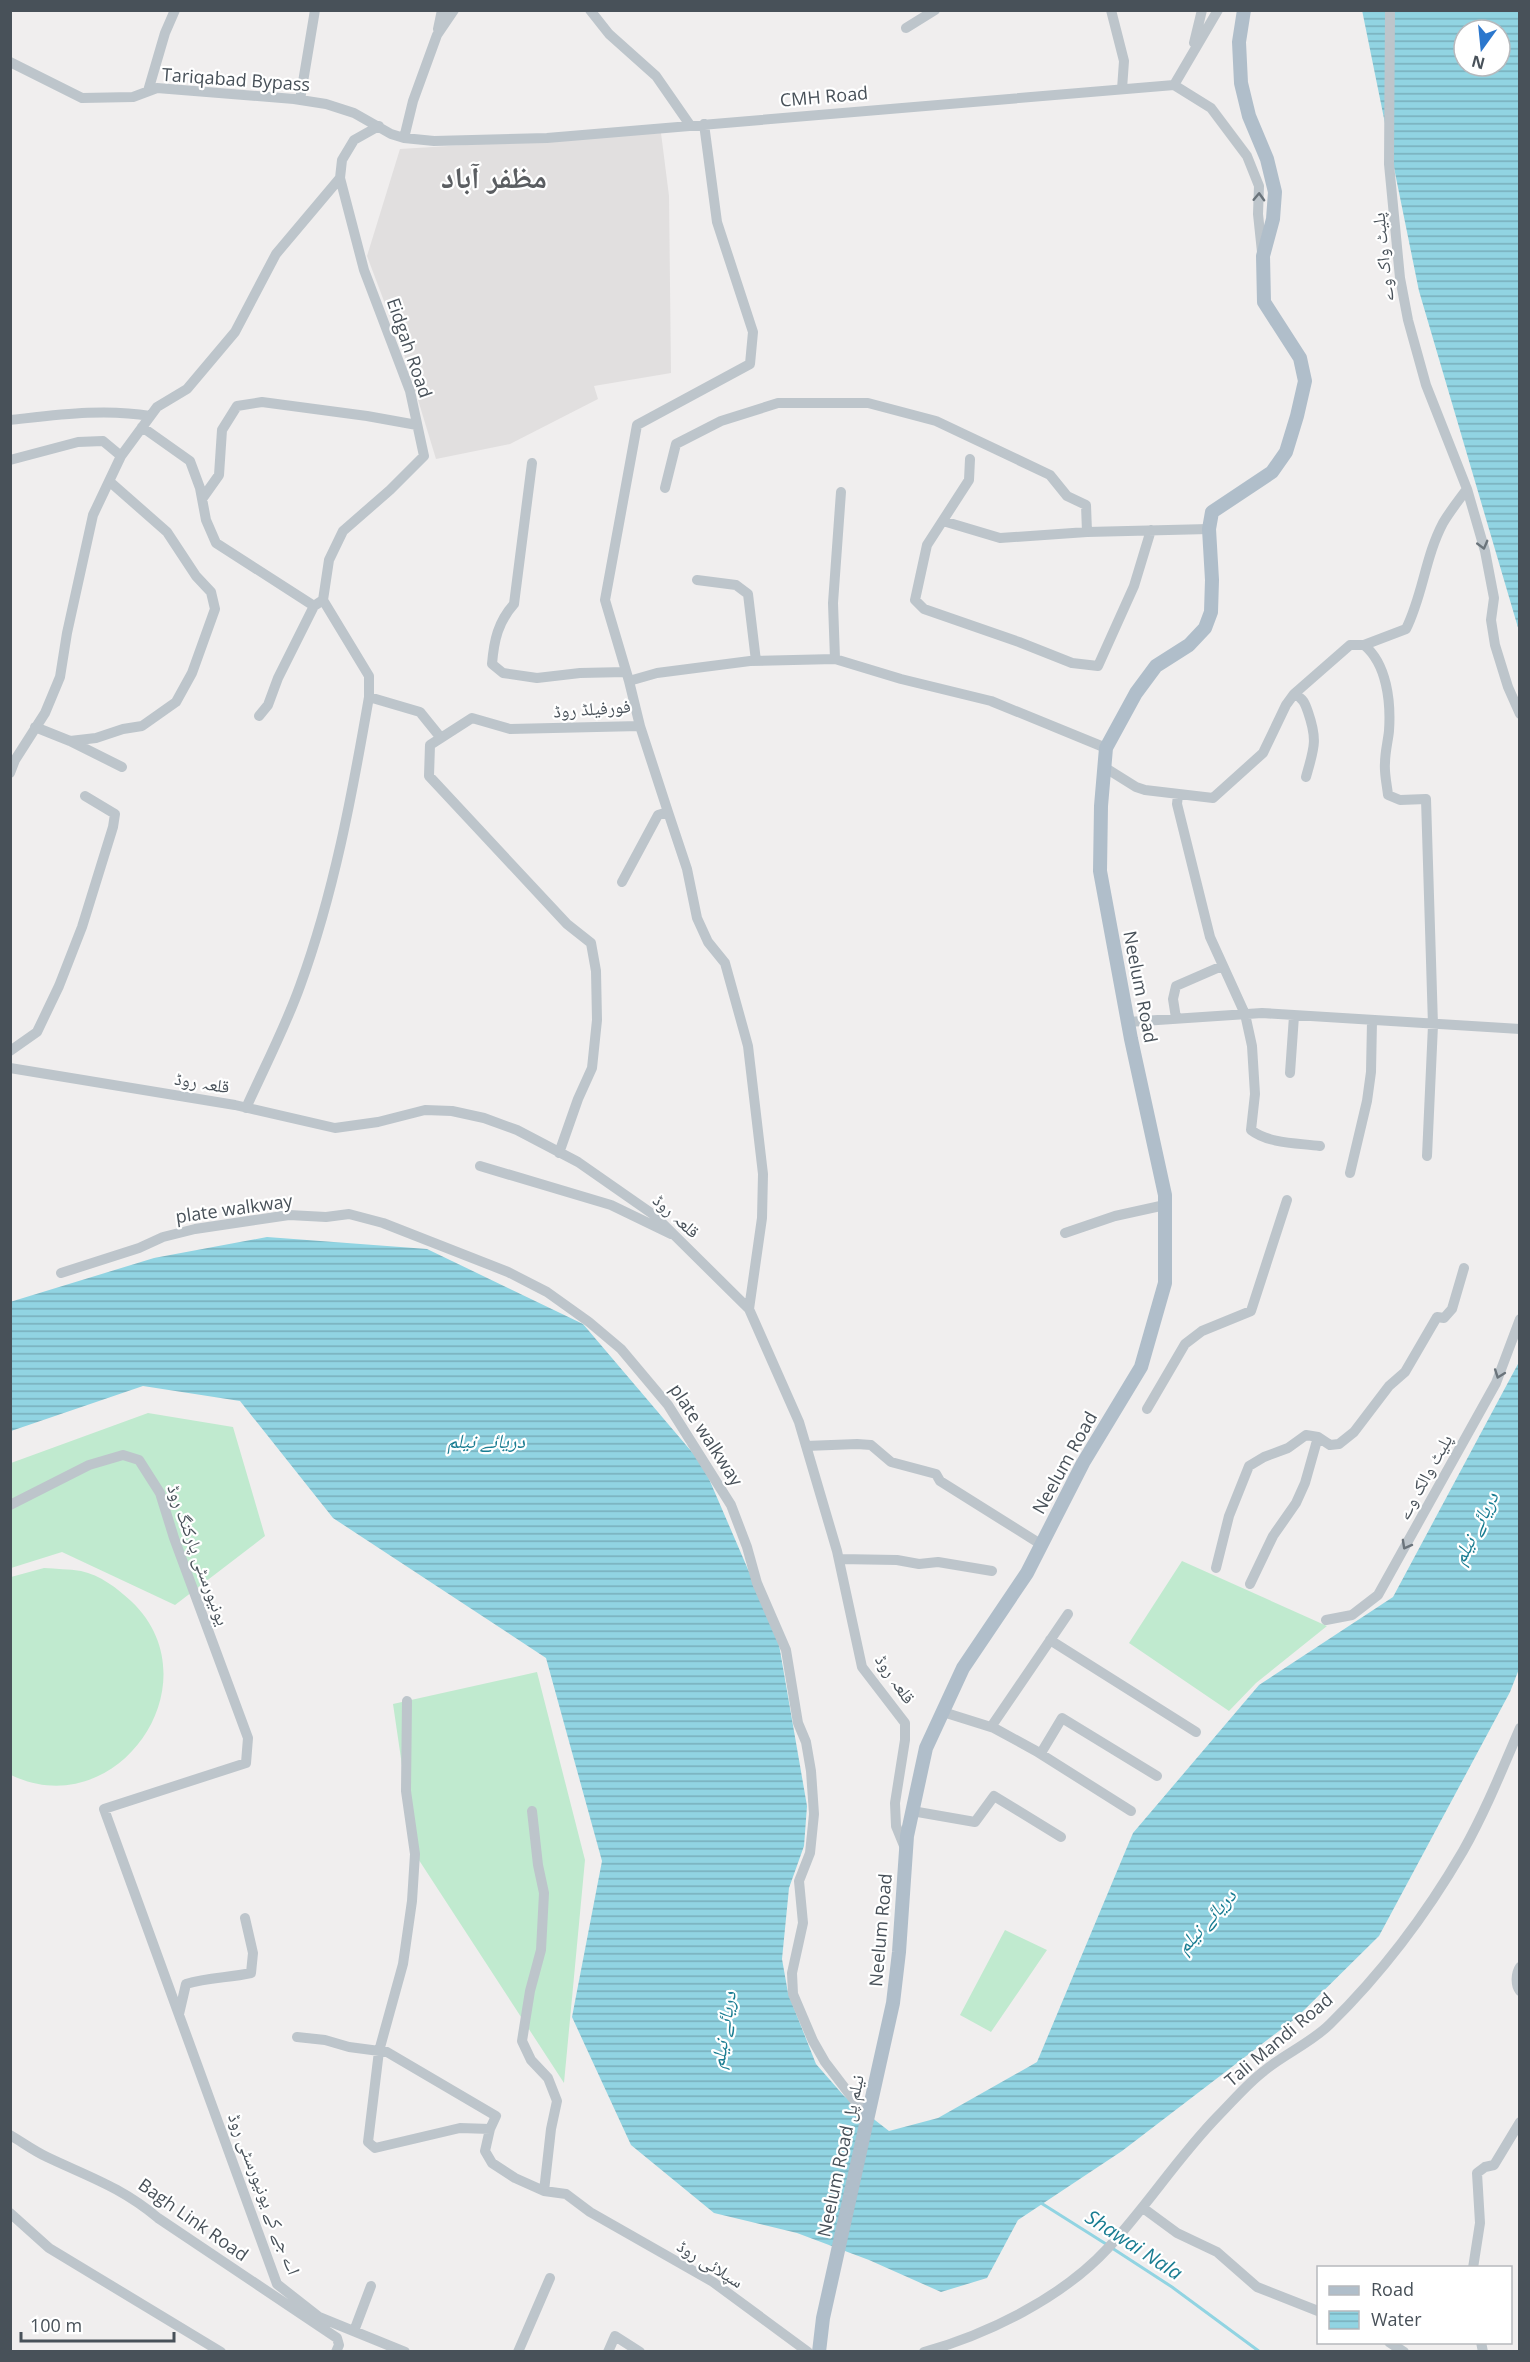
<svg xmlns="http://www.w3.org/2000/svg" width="1530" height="2362" font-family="'Open Sans','Noto Naskh Arabic',sans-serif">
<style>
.education{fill:#e1dfdf}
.grass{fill:#c0eacf}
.water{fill:url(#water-rules);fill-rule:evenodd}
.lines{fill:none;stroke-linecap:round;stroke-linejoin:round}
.stream{stroke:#91d4e2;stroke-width:3}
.minor{stroke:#bdc5cb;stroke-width:10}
.major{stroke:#b0beca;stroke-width:14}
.oneway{stroke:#6b747b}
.labels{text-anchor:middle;stroke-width:4.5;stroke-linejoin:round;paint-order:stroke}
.street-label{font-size:18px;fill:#485159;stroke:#fff}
.water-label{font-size:20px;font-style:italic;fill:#1a7d92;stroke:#fff}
.town-label{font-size:30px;font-weight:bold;fill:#5b5e62;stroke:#fff}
</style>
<defs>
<pattern id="water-rules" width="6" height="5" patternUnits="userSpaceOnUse" patternTransform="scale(1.5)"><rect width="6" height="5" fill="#91d4e2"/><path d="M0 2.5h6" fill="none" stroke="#78aeba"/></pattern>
</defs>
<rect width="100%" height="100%" fill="#f0eeee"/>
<path class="education" d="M661,133L669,196L671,373L594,386L598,399L510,444L436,459L405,357L367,256L400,149Z"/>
<path class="grass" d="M148,1413L233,1427L265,1536L175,1605L62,1552L11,1568V1463Z
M1182,1561L1327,1626L1256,1683L1229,1711L1129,1643Z
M44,1568C56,1569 69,1569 81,1571C100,1575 117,1588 131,1601C217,1682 117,1826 11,1775V1577Z
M537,1672L585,1860L564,2083L415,1854L393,1704Z
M1005,1930L1047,1950L991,2032L960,2015Z"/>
<path class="water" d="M1362,10L1519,11V631L1419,291ZM1464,30H1500V66H1464Z
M267,1237L427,1249L583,1324L703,1465L778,1639L807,1806L804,1846L789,1888L782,1959L788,1993L816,2064L844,2096L889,2131L938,2118L1037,2062L1133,1833L1259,1685L1393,1597L1519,1362V1669L1510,1692L1379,1936L1296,2018L1122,2151L1018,2220L987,2278L941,2292L869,2260L797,2233L714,2213L631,2145L572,2017L602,1861L546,1658L333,1518L240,1401L143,1386L11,1431L10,1302L154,1258Z"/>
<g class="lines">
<path class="stream" d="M1041,2203L1106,2244
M1112,2248L1172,2287L1260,2352"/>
<path class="minor" d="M590,10L609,34L656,76L690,125
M1111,10L1124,61L1122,89
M1390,10L1389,164L1400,278L1408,320L1426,385L1467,489L1485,551L1494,598L1491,620L1495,645L1508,687L1520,714
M906,28L935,10
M438,29L442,10
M1194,43L1202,10
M10,62L82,98L133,97L157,88L294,99L326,104L354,113L391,134L404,138L434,141L547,138L1174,85
M1174,85L1211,108L1247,156L1259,186L1258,214L1262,252
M1174,85L1218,10
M148,91L165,33L175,10
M300,100L315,10
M404,138L413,101L437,35L454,10
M10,420C56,415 104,408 150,416
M142,427L190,461L200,488L206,520L216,543L314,606L323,600
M970,459L969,480L927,545L915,600L924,609L1019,642L1072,663L1098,666L1134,586L1151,530
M10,460L78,442L103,441L121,456
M532,463L514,604C498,622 494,640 492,664L503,673L537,678L580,673L626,672
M665,488L676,444L721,421L778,403H868L936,421L1050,475L1067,496L1086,505L1087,532
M202,499L219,475L222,430L237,406L262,402L367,416L417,425
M943,521L1000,538L1087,532L1209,529
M697,580L736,585L748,594L756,661
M323,600L329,560L343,531L390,490L424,456L410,391L364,270L340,178L342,160L354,140L379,126
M323,600L369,676V697L420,712L441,738
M1364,645L1406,629C1423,595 1425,557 1443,523C1450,511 1459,500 1467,489
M835,659L833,603L841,492
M629,681L605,600L637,425L750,364L753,332L717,222L704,124
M1294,694L1350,645H1364C1387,664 1391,702 1389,731C1388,741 1385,752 1385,763C1384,773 1387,785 1388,795L1400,800L1426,799L1433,1025L1427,1156
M259,716L268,705L278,678L314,606
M35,727L70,741L96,738L123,729L142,726L176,702L192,673L215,609L211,592L196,576L167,532L109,481
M70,741L122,767
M1104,767L1136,787L1145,790L1213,798L1263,753L1286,705L1294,694C1303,698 1305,703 1308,712C1318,741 1314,748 1306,777
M10,773L15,760L45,713L60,677L67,633L93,515L121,456L157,407L187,389L235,332L276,254L340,178
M1178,795L1177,804L1210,937L1245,1014L1252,1046L1255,1094L1251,1130C1269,1144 1298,1143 1320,1146
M668,812L687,869L697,918L708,942L725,963L748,1046L763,1174L762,1218L749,1309
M622,882L658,815L668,812L640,726
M1176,1018L1173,999L1176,986L1222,966
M1128,1022L1262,1013L1520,1029
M10,1051L37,1032L59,986L82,927L113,827L115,814L85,796
M10,1068L235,1105L335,1128L378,1122L425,1110L452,1111L484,1118L517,1130L578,1162L654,1215L749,1309L799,1422L837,1551L862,1667L905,1723V1740L895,1803L896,1826L905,1848
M1290,1073L1294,1016
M246,1108C264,1068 285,1028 300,986C334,893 352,795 369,697
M559,1153L578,1099L592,1068L597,1020L596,971L591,943L567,924L429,776L430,745L472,718L510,729L640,726L629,681L657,673L750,661L835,659L901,679L991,701L1106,748
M480,1166L611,1205L671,1234
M1350,1173L1367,1101L1371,1072L1372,1021
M1065,1233L1115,1216L1165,1205
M61,1273L139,1248L163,1237L195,1229L289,1215L326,1217L349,1214L383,1223L508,1272L547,1292L589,1322L621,1349L668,1405L731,1505L747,1547L757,1583L786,1650L798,1723L806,1742L811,1771L814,1814L810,1853L799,1881L803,1923L792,1973L793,1994L813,2041L825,2062L854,2100L869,2114
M1147,1409L1185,1344L1202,1331L1251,1311L1287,1200
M806,1446L857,1444L871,1445L891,1462L936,1474L940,1481L1042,1545
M10,1505L89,1465L123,1455L139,1460L160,1493L174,1538L248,1738L246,1763L104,1809L277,2284L319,2317L405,2352
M839,1559L897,1560L919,1564L938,1562L992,1571
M1216,1568L1229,1516L1249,1466L1264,1457L1288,1448L1306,1435L1318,1437L1330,1445L1339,1444L1354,1432L1389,1386L1405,1372L1437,1317L1444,1318L1452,1309L1464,1268
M1250,1584L1273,1536L1296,1503L1305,1483L1318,1437
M1326,1620L1352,1615L1378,1595L1496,1383L1520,1319
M1050,1640L1196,1732
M407,1701L406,1791L415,1854L412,1901L403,1964L379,2051L368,2142L375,2148L460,2128L490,2129
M943,1712L994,1728L1036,1751L1131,1811
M991,1727L1068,1614
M1041,1753L1062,1718L1157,1776
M532,1811L538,1865L544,1893L541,1950L530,1991L522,2041L531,2060L548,2078L557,2101L551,2129L544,2191
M912,1811L975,1822L994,1796L1061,1837
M1520,1967C1516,1973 1515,1985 1520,1991
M179,2014L186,1984C208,1977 229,1978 251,1973L253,1953L245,1918
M297,2037L325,2040L349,2047L387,2052L496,2116L490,2129L485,2151L492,2163L515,2178L544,2191L566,2194L590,2212L713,2282L808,2352
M10,2135C22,2142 34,2151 47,2157C89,2177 121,2187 158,2218L337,2338L339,2345L336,2352
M1143,2208L1177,2233L1217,2252L1257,2287L1318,2311
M10,2213L49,2248L221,2352
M1473,2268L1480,2223L1477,2173L1485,2167L1494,2165L1520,2122
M354,2331L371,2286
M1389,2342L1404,2352
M1481,2342L1483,2352
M518,2352L550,2278
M608,2352L615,2336L640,2352
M924,2352C988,2334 1062,2298 1108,2248C1147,2206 1178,2157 1218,2116C1233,2101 1247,2084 1264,2071C1284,2054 1311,2043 1330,2024C1381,1974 1427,1913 1463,1851C1485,1812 1502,1770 1520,1728"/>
<path class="major" d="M819,2352L823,2318L893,2003L899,1952L907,1836L926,1748L963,1668L1027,1573L1083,1463L1141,1367L1165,1283V1195L1131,1039L1100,871L1101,806L1106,748L1136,693L1156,666L1189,645L1205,628L1211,612L1212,580L1209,529L1212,512L1272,472L1286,452L1297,416L1305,381L1300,358L1264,302L1263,256L1273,219L1275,192L1267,159L1249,116L1241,83L1239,42L1244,10"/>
</g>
<defs><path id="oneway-chevron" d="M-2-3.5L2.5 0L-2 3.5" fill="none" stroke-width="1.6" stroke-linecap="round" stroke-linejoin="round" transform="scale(1.5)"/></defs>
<g class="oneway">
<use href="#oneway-chevron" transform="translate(1259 197) rotate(-88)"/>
<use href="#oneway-chevron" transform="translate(1483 545) rotate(75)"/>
<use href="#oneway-chevron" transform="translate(1499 1374) rotate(110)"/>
<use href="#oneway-chevron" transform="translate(1406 1545) rotate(119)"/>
</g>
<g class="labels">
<g class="street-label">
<text transform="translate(236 80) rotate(4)" y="6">Tariqabad Bypass</text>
<text transform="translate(824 97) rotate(-5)" y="6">CMH Road</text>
<text transform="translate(1383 257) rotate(-96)" y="6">پلیٹ واک وے</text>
<text transform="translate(409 348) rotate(71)" y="6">Eidgah Road</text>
<text transform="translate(592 709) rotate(-4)" y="6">فورفیلڈ روڈ</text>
<text transform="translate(1140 987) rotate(79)" y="6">Neelum Road</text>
<text transform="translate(202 1083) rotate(9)" y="6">قلعہ روڈ</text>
<text transform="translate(234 1209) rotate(-8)" y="6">plate walkway</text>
<text transform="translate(676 1216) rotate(42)" y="6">قلعہ روڈ</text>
<text transform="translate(706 1435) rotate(57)" y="6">plate walkway</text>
<text transform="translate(1065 1463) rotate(-61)" y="6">Neelum Road</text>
<text transform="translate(1425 1477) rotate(-61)" y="6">پلیٹ والک وے</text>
<text transform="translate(198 1555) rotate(70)" y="6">یونیورسٹی پارکنگ روڈ</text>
<text transform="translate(895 1679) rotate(55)" y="6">قلعہ روڈ</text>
<text transform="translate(881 1930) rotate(-85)" y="6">Neelum Road</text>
<text transform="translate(1279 2040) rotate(-40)" y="6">Tali Mandi Road</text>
<text transform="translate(841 2156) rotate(-78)" y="6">Neelum Road نیلم پل</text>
<text transform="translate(264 2194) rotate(69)" y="6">اے جے کے یونیورسٹی روڈ</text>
<text transform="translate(193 2220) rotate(35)" y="6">Bagh Link Road</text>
<text transform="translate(710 2264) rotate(32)" y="6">سپلائی روڈ</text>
</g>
<g class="water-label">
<text x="486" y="1448">دریائے نیلم</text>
<text transform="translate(1475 1528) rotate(-63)" y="7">دریائے نیلم</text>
<text transform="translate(1206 1921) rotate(-48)" y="7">دریائے نیلم</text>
<text transform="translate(723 2030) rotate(-81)" y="7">دریائے نیلم</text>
<text transform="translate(1134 2245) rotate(33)" y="7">Shawai Nala</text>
</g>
<g class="town-label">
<text x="494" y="188">مظفر آباد</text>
</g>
</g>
<rect width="1530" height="2362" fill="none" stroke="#485159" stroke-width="24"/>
<rect x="1317" y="2266" width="195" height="78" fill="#ffffff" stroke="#b6b9bd" stroke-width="1.5"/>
<rect x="1329" y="2286" width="30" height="9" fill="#b0beca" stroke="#b6b9bd" stroke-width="1.5"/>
<text x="1371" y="2296" font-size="18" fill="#485159">Road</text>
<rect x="1329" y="2311" width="30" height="18" fill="url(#water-rules)" stroke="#b6b9bd" stroke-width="1.5"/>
<text x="1371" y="2326" font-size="18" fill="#485159">Water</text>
<g transform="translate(1482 48) rotate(195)"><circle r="28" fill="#ffffff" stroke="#b6b9bd" stroke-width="1.5"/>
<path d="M0-4.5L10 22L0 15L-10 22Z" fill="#2b77cd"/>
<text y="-9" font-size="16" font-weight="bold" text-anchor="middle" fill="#485159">N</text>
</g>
<path d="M21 2332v9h153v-9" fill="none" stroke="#485159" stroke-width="3"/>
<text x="30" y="2332" font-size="18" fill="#485159" stroke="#ffffff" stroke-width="4.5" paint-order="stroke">100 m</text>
</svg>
